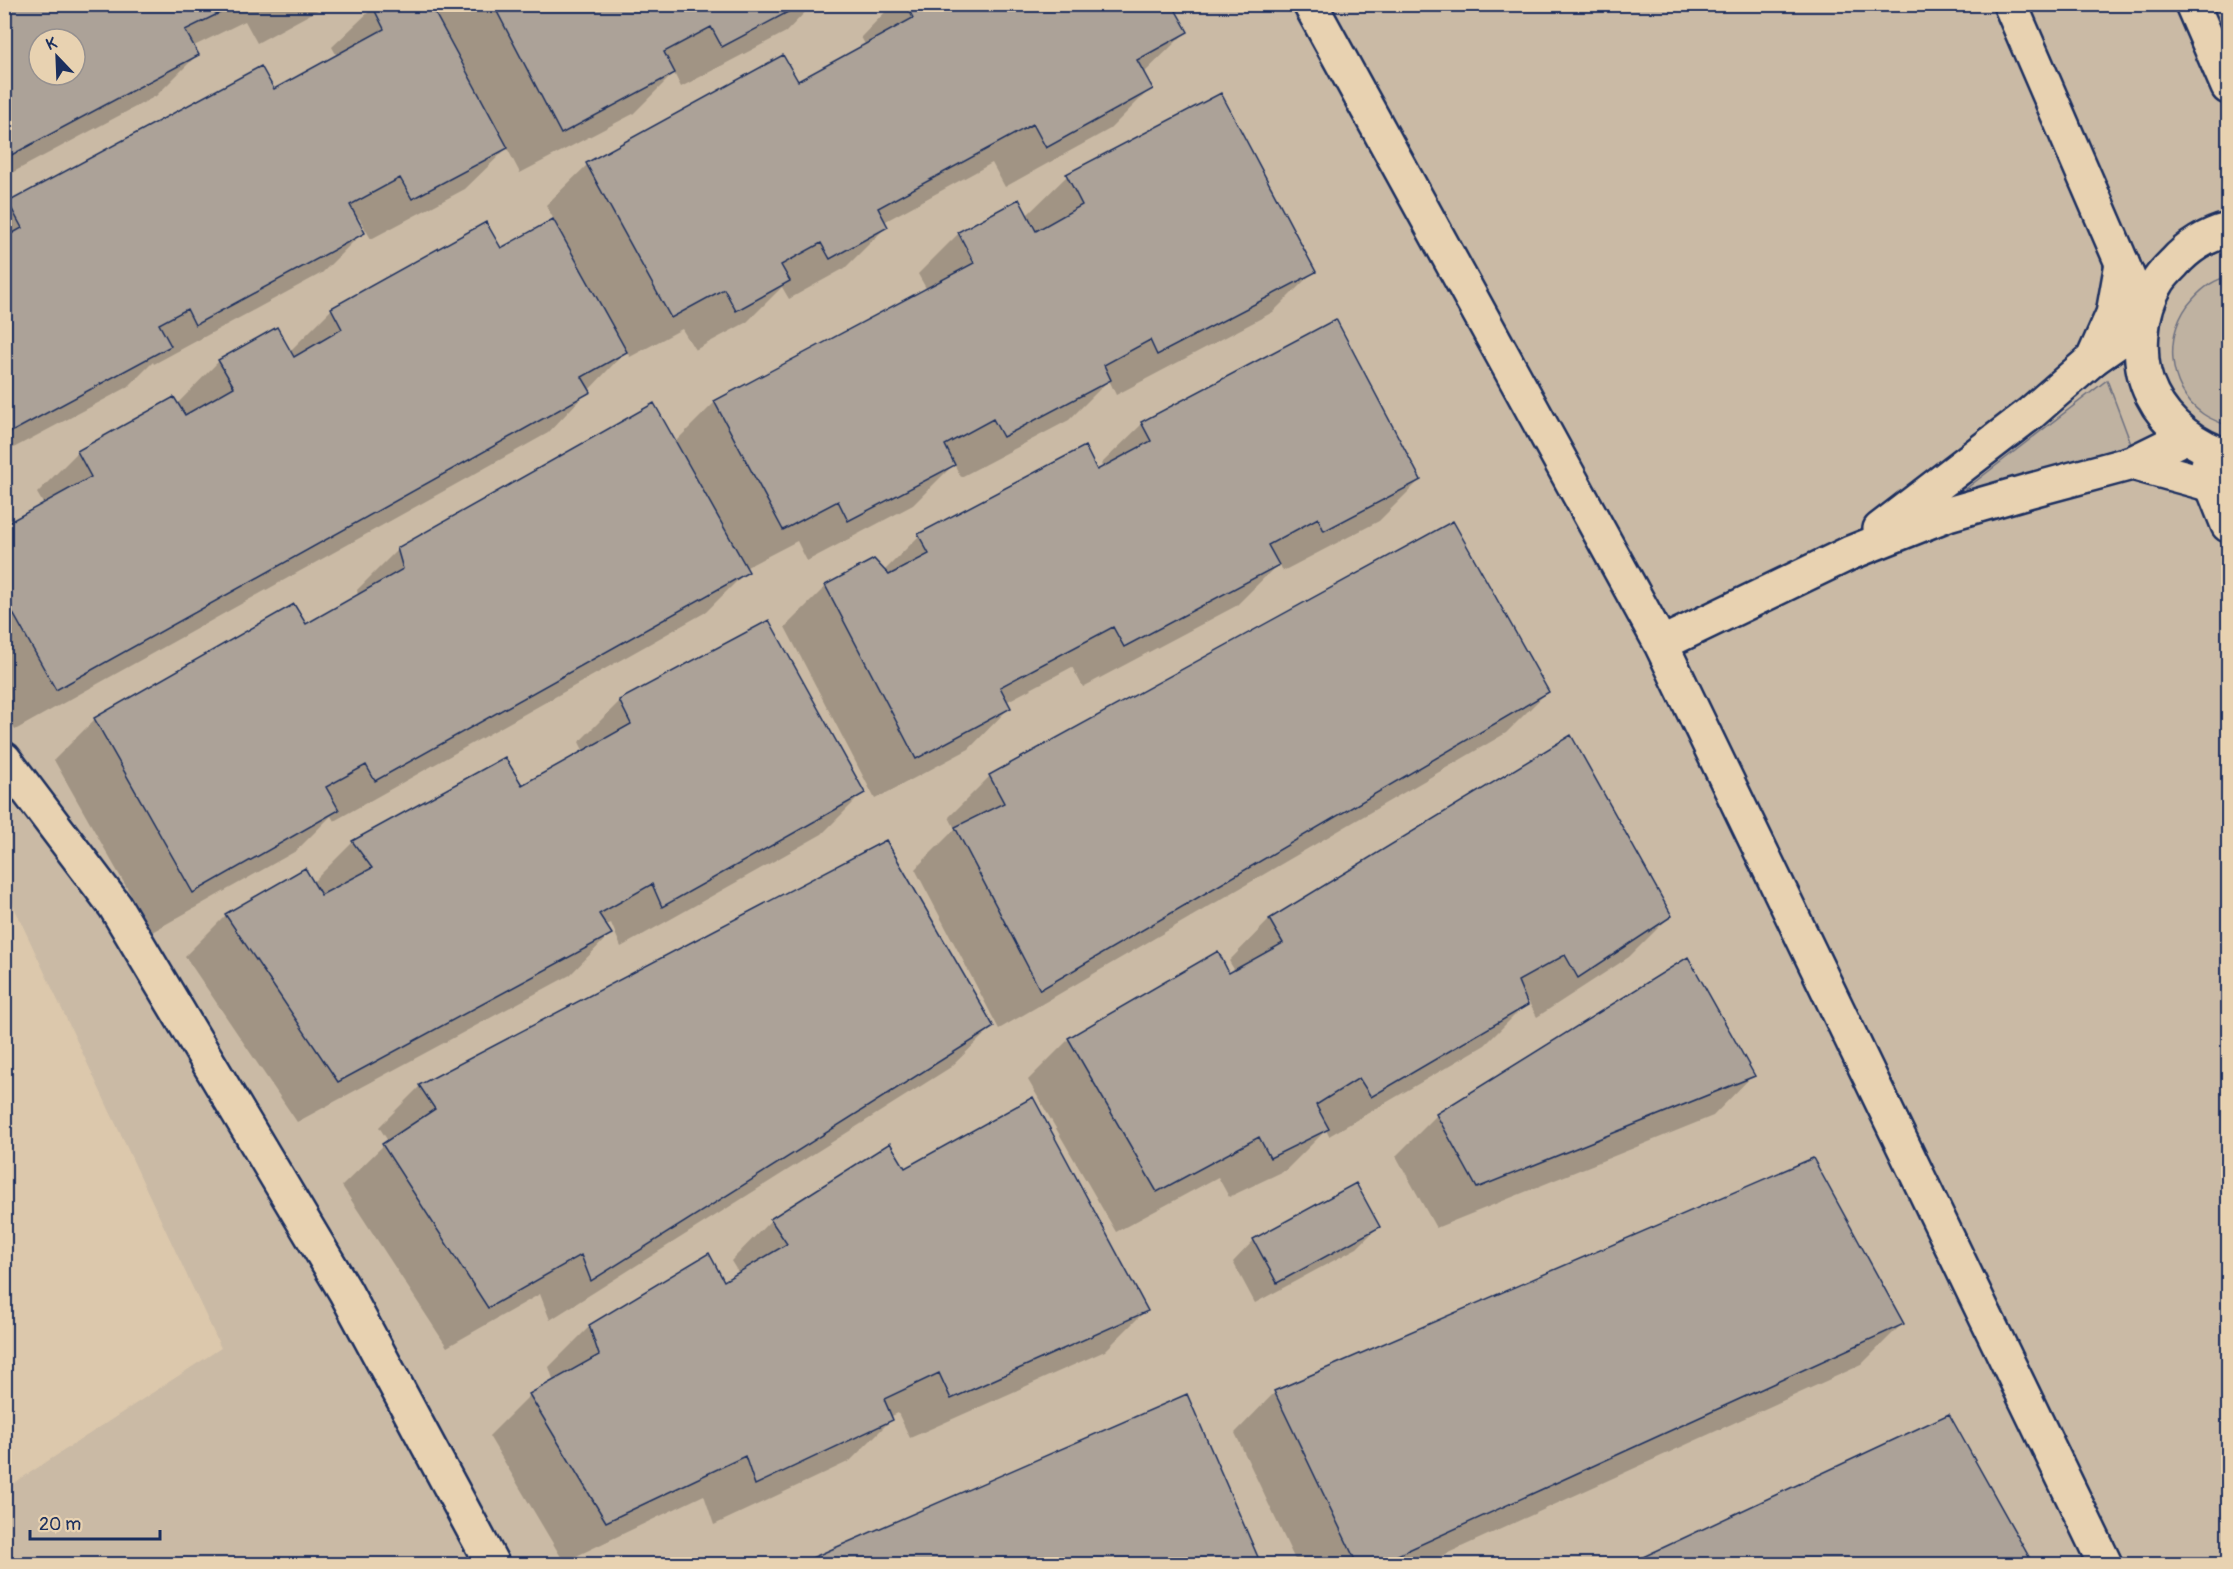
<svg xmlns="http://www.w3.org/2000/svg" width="2233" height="1569" font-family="Pangolin,sans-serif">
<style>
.built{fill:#cabaa5;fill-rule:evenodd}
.green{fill:#bfb2a1;stroke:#6d7080;stroke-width:1.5}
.shadow{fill:#0003;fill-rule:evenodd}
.building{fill:#aca298;stroke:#1b2f5e;stroke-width:1.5;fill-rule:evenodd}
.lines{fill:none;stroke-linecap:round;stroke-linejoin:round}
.minor-casing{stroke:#1b2f5e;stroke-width:38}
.major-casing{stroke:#1b2f5e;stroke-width:38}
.minor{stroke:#e8d2b1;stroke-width:33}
.major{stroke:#e8d2b1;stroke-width:33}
</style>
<rect width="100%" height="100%" fill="#dcc8ac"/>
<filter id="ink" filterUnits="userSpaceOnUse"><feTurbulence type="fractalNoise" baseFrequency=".0167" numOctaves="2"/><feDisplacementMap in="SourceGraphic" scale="12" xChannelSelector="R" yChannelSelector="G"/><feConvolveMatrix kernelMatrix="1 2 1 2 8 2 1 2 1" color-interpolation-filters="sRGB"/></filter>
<g filter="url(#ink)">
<path class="built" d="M5,5H2228V1564H5V1489L221,1348L5,888ZM39,39H75V75H39Z"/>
<path class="green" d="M2228,277V426C2221,423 2210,419 2203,414C2166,388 2163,331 2193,299C2202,289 2215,279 2228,277Z
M2107,380L2131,444L1954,498Z"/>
<path class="shadow" d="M4,4H329L257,43L245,21L192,47L197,55L156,96L4,177ZM39,39H75V75H39Z
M377,4H813L786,32L681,87L674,73L633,114L520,173L507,148L465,189L371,239L359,218L356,219L363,232L322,273L154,364L153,362L128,387L4,453V207L9,203L273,91L337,56L332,47Z
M893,4H1171L1186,32L1143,74L1151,88L1110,129L1005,187L992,163L884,222L886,227L845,268L789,299L782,287L747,322L695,350L682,329L630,357L626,351L548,433L15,730L4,711V527L44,505L37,493L78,452L177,404L219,361L290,351L332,309L485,224L500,250L554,220L546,205L587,165L797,83L866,46L861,37Z
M1067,176L1314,271L1273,312L1116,395L1109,380L1069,420L961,477L954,464L913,505L807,561L797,541L745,568L747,571L706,612L334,821L331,816L296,851L152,932L54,760L95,719L305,626L358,596L357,590L398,549L674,443L715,402L927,290L918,274L959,233L1026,216Z
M1335,321L1420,480L1379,521L1283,571L1276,558L1274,559L1277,565L1236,606L1083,687L1072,667L1006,702L1009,708L969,749L875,799L785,627L826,586L874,561L884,571L919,536L1084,448L1096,472L1103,468L1101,464L1142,424Z
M1547,692L1506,733L999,1029L915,869L955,829L949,817L990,776Z
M620,701L863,793L822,834L621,947L611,923L605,926L610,934L570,975L297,1122L185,956L226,915L312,883L353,842L522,787L584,752L579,742Z
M1570,737L1670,916L1629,957L1537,1017L1524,994L1522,995L1526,1004L1485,1045L1329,1136L1326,1130L1286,1170L1229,1197L1218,1177L1116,1232L1028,1080L1069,1039L1235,971L1229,961L1269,920Z
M992,1027L951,1067L550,1320L540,1294L447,1347L342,1186L388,1141L379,1127L420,1086Z
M1753,1075L1713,1116L1436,1228L1396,1156L1437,1115Z
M905,1170L1146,1310L1105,1351L910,1438L898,1413L890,1417L891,1420L850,1461L714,1525L704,1495L564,1562L489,1436L530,1395L554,1382L549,1367L590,1326L723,1283L739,1274L731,1261L771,1220Z
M1378,1227L1357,1248L1255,1303L1233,1262L1254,1240Z
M1902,1324L1861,1365L1424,1564H1297L1235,1433L1275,1392Z
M1186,1396L1260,1564H802Z
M1948,1416L2031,1564H1631Z"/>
<path class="building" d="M4,4H238L185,30L199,55L4,159ZM39,39H75V75H39Z
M374,4H430L508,148L412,199L400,178L350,205L365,233L195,325L187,309L159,324L171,346L4,436V238L22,228L8,202L261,66L274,89L384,29L372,5Z
M493,4H803L722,47L711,27L664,52L675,73L561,134Z
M906,4H1172L1188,32L1137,60L1153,89L1046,148L1033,124L878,208L888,227L830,259L821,243L781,265L790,281L736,311L724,289L671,318L586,163L783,55L798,81L913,18Z
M1221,93L1316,272L1157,355L1150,340L1104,365L1111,380L1003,437L993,419L945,445L955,465L848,521L838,501L783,530L714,401L974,263L958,232L1019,199L1036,231L1082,205L1066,174Z
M553,219L627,352L582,377L591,392L56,690L4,597V525L91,477L77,451L174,397L185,415L234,387L218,360L277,327L294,357L342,329L331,308L486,222L501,248Z
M1336,319L1421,480L1324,531L1318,518L1268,545L1279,565L1124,647L1113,627L1000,687L1011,708L916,759L825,585L874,559L889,575L929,554L918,534L1085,446L1097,470L1151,441L1141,422Z
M654,403L749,572L375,781L366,765L326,787L339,810L193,893L94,718L294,604L306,624L403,569L397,548Z
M1453,521L1549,692L1040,990L955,827L1004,803L989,775Z
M769,620L865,793L662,907L652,884L599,914L612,934L338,1082L225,914L305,868L321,895L372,868L352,841L505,757L522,785L631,724L619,700Z
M1571,735L1672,916L1578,978L1565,955L1518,981L1528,1005L1371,1097L1359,1078L1316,1105L1329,1129L1270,1158L1259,1137L1157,1192L1068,1038L1218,951L1229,973L1283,943L1269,919Z
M886,840L994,1027L591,1281L581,1255L488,1308L382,1144L435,1109L419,1085Z
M1688,957L1755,1076L1477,1188L1436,1114Z
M1033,1097L1148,1311L951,1399L939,1373L884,1399L893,1420L755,1485L745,1456L606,1522L529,1394L599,1355L589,1325L709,1253L724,1281L787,1244L770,1219L890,1143L905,1168Z
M1813,1158L1904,1324L1378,1564H1357L1274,1391Z
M1356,1183L1380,1227L1277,1283L1253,1239Z
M1187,1394L1261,1564H798Z
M1949,1414L2033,1564H1628Z"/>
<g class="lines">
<g class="minor-casing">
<path id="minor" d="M1310,4L1661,644
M2208,465L2212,485L2228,525
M1880,529L2031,413L2093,359L2113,314L2122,263
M4,759L115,906L345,1291L492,1564
M2105,1564L1661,644L1850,553L1948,514L2028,491L2132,463L2212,485"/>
</g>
<g class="major-casing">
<path id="major" d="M2010,4L2144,314
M2192,4L2228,87
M2228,230C2208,235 2188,247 2174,263C2169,268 2163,274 2159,280C2139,310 2135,362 2152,395C2167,425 2197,448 2228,456
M2093,359L2143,324
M2132,463L2187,436"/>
</g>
<use href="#minor" class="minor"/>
<use href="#major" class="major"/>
</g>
</g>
<rect width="2233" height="1569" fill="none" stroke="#e8d2b1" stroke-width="24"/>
<rect x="12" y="12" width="2209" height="1545" fill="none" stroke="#1b2f5e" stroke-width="2" filter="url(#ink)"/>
<g transform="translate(57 57) rotate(337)"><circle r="28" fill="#e8d2b1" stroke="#969190" stroke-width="1.5"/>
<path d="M0-4.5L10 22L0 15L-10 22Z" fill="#1b2f5e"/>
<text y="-9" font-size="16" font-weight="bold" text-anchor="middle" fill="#1b2f5e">K</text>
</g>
<path d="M30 1530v9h130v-9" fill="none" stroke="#1b2f5e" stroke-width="3"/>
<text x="39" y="1530" font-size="18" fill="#1b2f5e" stroke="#e8d2b1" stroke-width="4.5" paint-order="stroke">20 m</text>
</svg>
